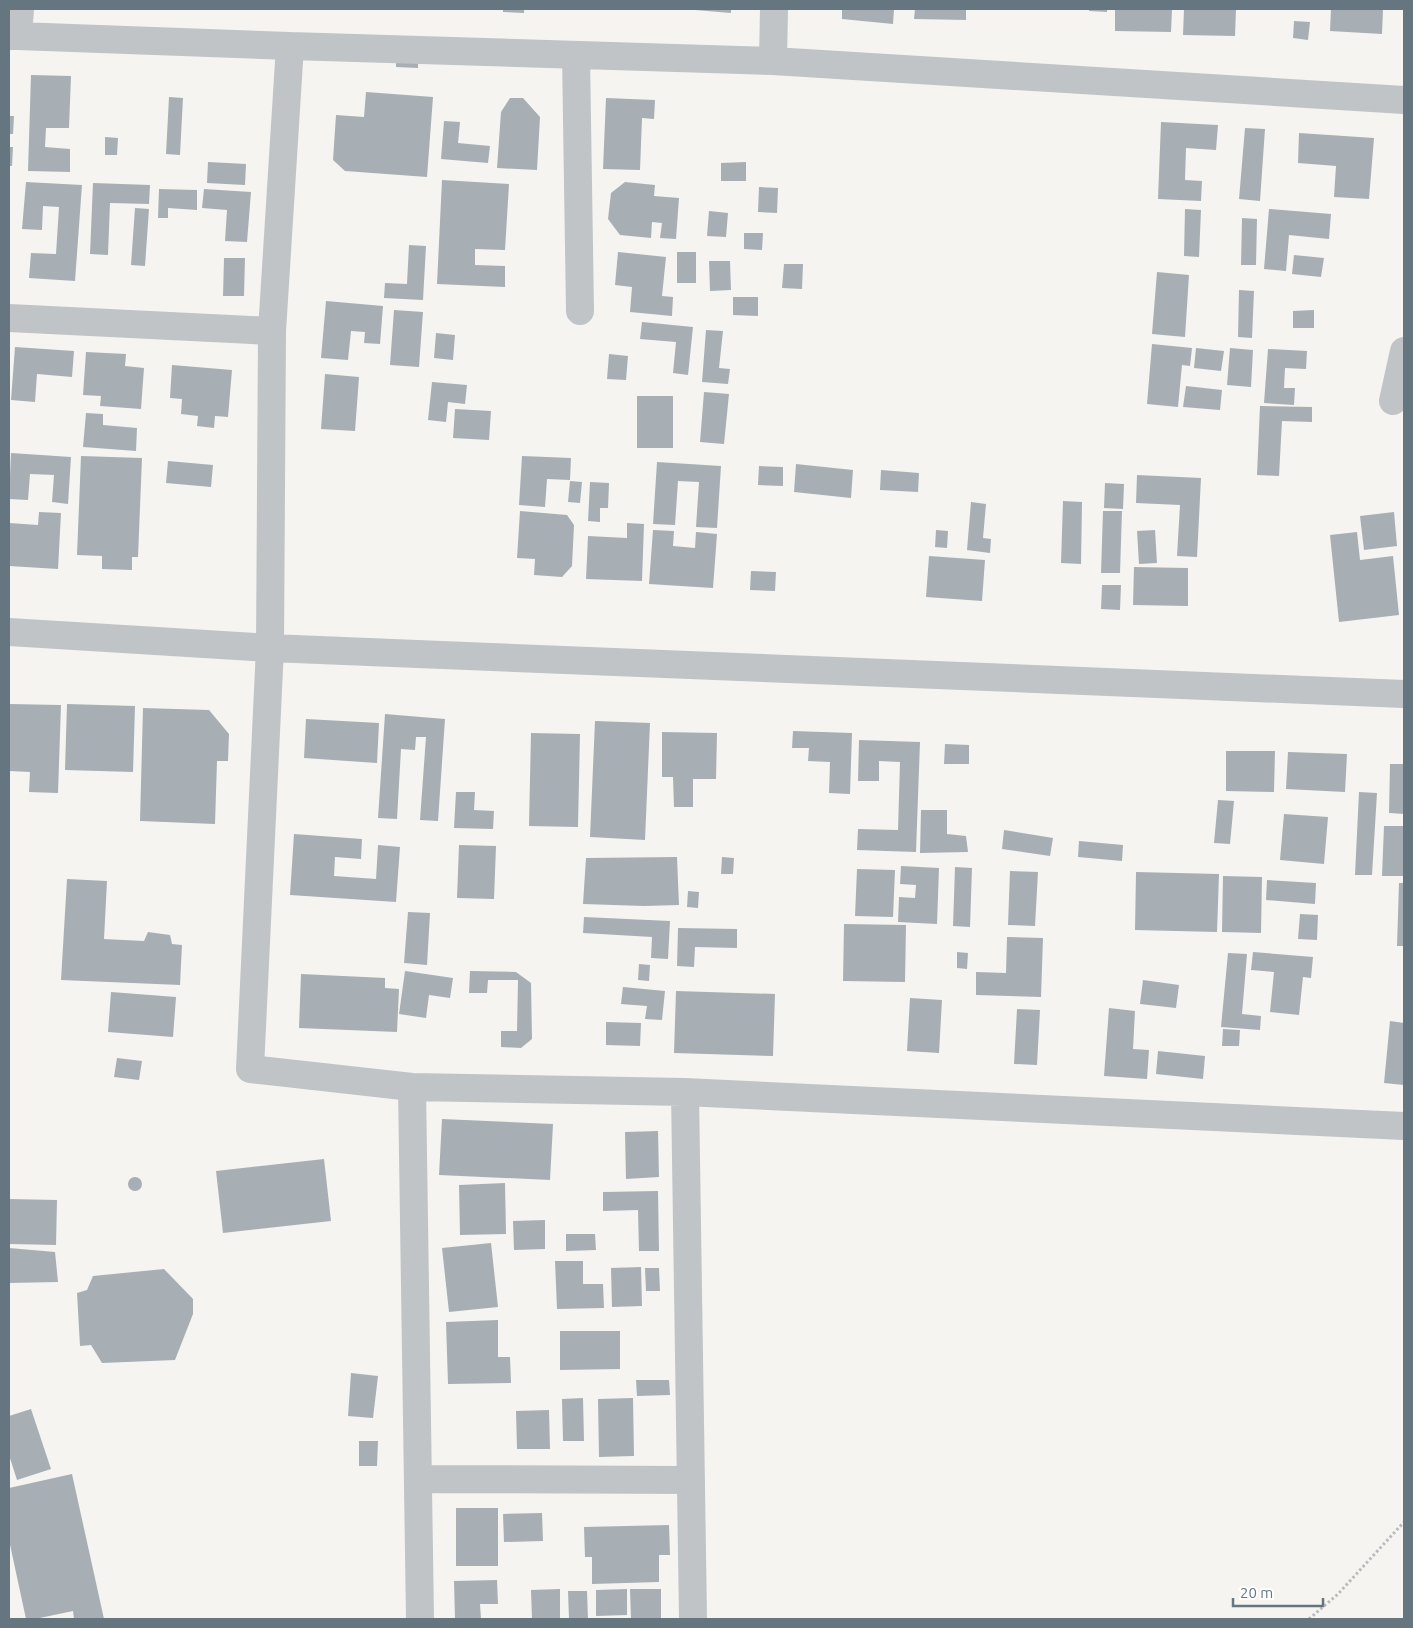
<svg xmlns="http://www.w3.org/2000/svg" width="1413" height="1628" font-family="Ubuntu,sans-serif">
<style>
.building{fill:#a7afb4}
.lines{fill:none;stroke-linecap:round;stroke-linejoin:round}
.path{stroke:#b8bbbd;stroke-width:3;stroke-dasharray:2.5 2.5;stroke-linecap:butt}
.street{stroke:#c0c4c7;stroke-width:28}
</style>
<rect width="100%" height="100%" fill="#f5f4f1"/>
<path class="building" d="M503,9H524V13L503,12Z
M695,9H731V13L695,10Z
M842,9H894L893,24L842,19Z
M915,9H966V20L914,19Z
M1089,9H1107V12L1089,11Z
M1115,9H1172L1171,32L1115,31Z
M1184,9H1236L1235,36L1183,35Z
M1331,9H1383L1382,34L1330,31Z
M1294,21L1310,22L1308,40L1293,38Z
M396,57H418V68L396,67Z
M31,75L71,76L69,128H46L45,147L70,149V172L28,171Z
M366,92L433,97L427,177L345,171L333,160L336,115L364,117Z
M169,97L183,98L180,155L166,154Z
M510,98H523L540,117L537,170L497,168L501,112Z
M606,98L655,100L654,119L642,118L640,170L603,169Z
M9,116H14L13,134H9Z
M444,121L460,122L458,143L490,146L488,163L441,159Z
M1161,122L1218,125L1216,150L1186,148L1185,180L1202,181L1201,201L1158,199Z
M1245,128L1265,129L1260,201L1239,199Z
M1299,133L1374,138L1369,199L1334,197L1336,166L1298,163Z
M105,137L118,138L117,155H105Z
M9,147H13L12,166H9Z
M208,162L246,164L245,185L207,183Z
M746,162V181H721V163Z
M442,180L509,184L505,250L475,249V265L505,266V287L437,284Z
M26,182L82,185L75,281L29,278L31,253L56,254L59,207L43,206L42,230L22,229Z
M625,182L655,185L654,196L679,198L676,239L660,238L662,223L652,222L651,238L620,235L608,219L611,193Z
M93,183L150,185L149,204L110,203L108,255L90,254Z
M759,187L778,188L777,213L758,212Z
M159,189L197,190V210L168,208V218H158Z
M204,189L251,192L247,242L225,241L227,210L202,208Z
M135,208L149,209L145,266L131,265Z
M1185,209L1201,210L1199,257L1184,256Z
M1269,209L1331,214L1329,239L1289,235L1286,271L1264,269Z
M709,211L728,213L726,237L707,236Z
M1242,218L1257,219L1256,265H1241Z
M744,233H763L762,250L744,249Z
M409,245L426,246L423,300L384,298L385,283L407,284Z
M618,252L666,257L662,296L673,297L672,316L630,312L632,287L615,285Z
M677,252H696V283H677Z
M1294,255L1324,258L1321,277L1292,274Z
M224,258H245L244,296H223Z
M709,261H730L731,290L710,291Z
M784,264H803L802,289L782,288Z
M1157,272L1189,275L1185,337L1152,334Z
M1239,290L1254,291L1252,338L1238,337Z
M733,297H758V316L733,315Z
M326,301L383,306L380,344L364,343L365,332L351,331L348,360L321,358Z
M394,310L423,312L419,367L390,365Z
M1314,310V328H1293V311Z
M642,322L693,327L688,375L673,373L676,342L640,339Z
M706,330L723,331L719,368L730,369L728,384L702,382Z
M436,333L455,335L453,360L434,358Z
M1152,344L1192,348L1190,366L1182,365L1178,407L1147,404Z
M15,347L74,351L72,377L37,374L35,402L11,400Z
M1196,348L1224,351L1221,371L1194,368Z
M1230,348L1253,350L1251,387L1227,385Z
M1268,349L1307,351L1306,369L1285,368L1284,388H1295L1294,405L1264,403Z
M86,352L126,354L125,366L144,368L141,409L100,406L101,396L83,395Z
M609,354L628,356L626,380L607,379Z
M172,365L232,370L228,417L215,416L214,428L197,426L198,416L181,414L182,399L170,398Z
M325,374L359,377L355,431L321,429Z
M432,382L467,385L465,404L448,402L446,422L428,420Z
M1186,386L1222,390L1220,410L1183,407Z
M704,392L729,394L724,444L700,442Z
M637,396H673V448H637Z
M1260,406L1312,407V422L1282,421L1279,476L1257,475Z
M455,409L491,411L489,440L453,438Z
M86,413L103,414V425L137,428L136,451L83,447Z
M11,453L71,457L68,504L52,502L54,475L30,474L28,500L9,499Z
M81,456L142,458L138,557H132V570L102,569V556L77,555Z
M522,456L571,458L570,480L547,479L545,507L519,505Z
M168,461L213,465L211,487L166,483Z
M657,462L721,466L717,528L696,527L699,482L678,481L675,525L653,524Z
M796,464L853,470L851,498L794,492Z
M759,466L783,467V486L758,485Z
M881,470L919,473L918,492L880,490Z
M1137,475L1201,478L1197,557L1177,556L1180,505L1136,503Z
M570,481L582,482L580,503L568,502Z
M590,482L609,483L608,508H600V522L588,521Z
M1105,483L1124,484L1123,509L1104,508Z
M1063,501L1082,502L1081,564L1061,563Z
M971,502L986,504L983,538L991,539L990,553L967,550Z
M520,511L567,515L574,525L572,566L562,577L534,575L535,559L517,558Z
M1103,511H1122L1120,573H1101Z
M39,512L61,513L58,569L9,566V523L38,525Z
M1394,512L1397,546L1364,550L1360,516Z
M627,523L644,524L642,581L586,579L588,536L627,538Z
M653,530L674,531L673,546L695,548L696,532L717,534L713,588L649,584Z
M936,530L948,531L947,548L935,547Z
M1155,530L1157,563L1139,564L1137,531Z
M1357,532L1360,560L1393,556L1399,615L1339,622L1330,535Z
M929,556L985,560L982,601L926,597Z
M1134,567L1188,568V606L1133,605Z
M751,571L776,572L775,591L750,590Z
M1102,585H1121L1120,610L1101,609Z
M9,704L61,705L58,793L29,792L30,772L9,771Z
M67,704L135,706L133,772L65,770Z
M143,708L209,710L229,734L228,761H217L215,824L140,821Z
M385,714L445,719L438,821L420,820L426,737H416L415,750L401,749L397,819L378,818Z
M306,719L379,723L377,763L304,758Z
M595,721L650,723L645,840L590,837Z
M793,731L852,733L850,794L829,793L830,762L808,761L809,748H792Z
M662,732L717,733L716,779H693V807H674L673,777H662Z
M531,733L580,734L578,827L529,826Z
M859,740L920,742L916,852L857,850L858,829L898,830L900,762L879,761V781H858Z
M945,744L969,745V764H944Z
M1226,751H1275L1274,792L1226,791Z
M1288,752L1347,754L1345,792L1286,789Z
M1390,764H1404V814L1389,813Z
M456,792H475L474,810L494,811L493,829L454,828Z
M1359,792L1377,793L1372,875H1355Z
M1218,800L1234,801L1230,844L1214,843Z
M921,810H947V834L966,836L968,852L920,853Z
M1284,814L1328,817L1324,864L1280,860Z
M1384,826H1404V876H1382Z
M1004,830L1053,838L1050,856L1002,849Z
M294,834L362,839L361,859L335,857L334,876L376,879L378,845L400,847L396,902L290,895Z
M1079,841L1123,845L1122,861L1078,857Z
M459,845L496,846L494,899L457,898Z
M677,857L679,905L644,906L583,904L586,858Z
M722,857L734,858L733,874H721Z
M901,866L939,868L937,924L898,922L899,897L915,898L916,885L900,884Z
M955,867L972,868L970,927L953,926Z
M857,869L895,870L893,917L855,916Z
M1010,871L1038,872L1035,926L1008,925Z
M1136,872L1219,874L1217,932L1135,930Z
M1223,876L1262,877L1261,933L1222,932Z
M67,879L107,881L104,939L144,941L148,932L170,935L172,944L182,945L180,985L61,980Z
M1267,880L1316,883L1315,904L1266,900Z
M1399,883H1404V946H1397Z
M688,891L699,892L698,908L687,907Z
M408,912L430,913L427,965L404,963Z
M1300,914L1318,915L1317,940L1298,939Z
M584,917L670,921L668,959L651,958L652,937L583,933Z
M844,924L906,925L905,982L843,981Z
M678,928L737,929V948L695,947L694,967L677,966Z
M1007,937L1043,938L1041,997L976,995V972L1006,973Z
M957,952L968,953L967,969L957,968Z
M1253,952L1313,957L1311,978L1303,977L1299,1015L1270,1012L1274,972L1251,970Z
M1228,953L1247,954L1242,1014L1261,1016L1260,1030L1221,1027Z
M639,964L650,965L649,981L638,980Z
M405,971L453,978L450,998L429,995L426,1018L399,1014Z
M470,971L516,972L531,983L532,1039L521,1048L501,1047V1031H517L518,980H488L487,993H469Z
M301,974L385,978V988L399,989L397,1032L299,1028Z
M1143,980L1179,985L1176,1008L1140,1004Z
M623,987L665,991L662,1020L645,1019L647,1006L621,1004Z
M676,991L775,994L773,1056L674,1053Z
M111,992L176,997L173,1037L108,1032Z
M910,998L942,1000L939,1053L907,1051Z
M1109,1008L1135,1011L1133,1049L1149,1050L1147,1079L1104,1076Z
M1017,1009L1040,1010L1037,1065L1014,1064Z
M1390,1021L1404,1023V1085L1384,1083Z
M606,1022L641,1023L640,1046L606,1045Z
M1223,1029L1240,1030L1239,1046H1222Z
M1158,1051L1205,1056L1203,1079L1156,1074Z
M117,1058L142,1061L139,1080L114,1077Z
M442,1119L553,1124L550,1180L439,1175Z
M658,1131L659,1177L626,1179L625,1132Z
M324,1159L331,1221L223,1233L216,1171Z
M128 1184a7 7 0 1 1 14 0a7 7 0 1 1-14 0Z
M505,1183L506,1234L460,1235L459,1185Z
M658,1191L659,1251H639L638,1210L603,1211V1192Z
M9,1199L57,1200L56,1245L9,1244Z
M545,1220V1249L514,1250L513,1221Z
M566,1234H595L596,1250L566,1251Z
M491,1243L498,1307L449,1312L442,1248Z
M9,1248L55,1252L58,1282L9,1283Z
M555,1261H583V1284H603L604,1308L557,1309Z
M641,1267L642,1306L612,1307L611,1268Z
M645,1268H659L660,1291H646Z
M164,1269L193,1299V1314L175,1360L102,1363L91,1345L80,1346L77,1293L87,1290L93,1276Z
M498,1320V1357H510L511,1383L448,1384L446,1322Z
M560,1331H620V1369L560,1370Z
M351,1373L378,1376L373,1418L348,1416Z
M636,1380H669L670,1395L637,1396Z
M583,1398L584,1441H563L562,1399Z
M633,1398L634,1456L599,1457L598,1399Z
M31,1409L51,1469L17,1480L9,1455V1416Z
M549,1410L550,1449H517L516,1411Z
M359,1441H378L377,1466H359Z
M72,1474L104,1619H74L73,1611L35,1619H26L9,1540V1488Z
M456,1508H498V1566H456Z
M542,1513L543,1541L504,1542L503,1514Z
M669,1525L670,1555H659V1582L592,1584V1557H585L584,1527Z
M497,1580L498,1604H480L481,1619H455L454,1581Z
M560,1589V1619H532L531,1590Z
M627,1589V1615L596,1616V1590Z
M630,1589H661V1619H631Z
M568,1591H587L588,1619H569Z"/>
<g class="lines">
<path class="path" d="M1309,1619L1338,1594L1404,1522"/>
<path class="street" d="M9,36H18L20,9
M18,36L290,46
M576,55L580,311
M773,61L774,9
M1404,100L773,61L290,46L272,331L270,648L250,1069L412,1087L685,1092L1404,1126
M9,318L272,331
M1393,401L1404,351
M9,632L270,648L1404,694
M412,1087L420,1619
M685,1092L693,1619
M418,1479L691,1480"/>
</g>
<rect width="1413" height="1628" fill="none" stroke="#657681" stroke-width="20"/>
<path d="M1233 1598v8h90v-8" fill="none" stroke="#657681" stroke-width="2.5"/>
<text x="1240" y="1598" font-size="15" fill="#657681" stroke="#ffffff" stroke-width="4" paint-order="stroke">20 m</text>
</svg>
